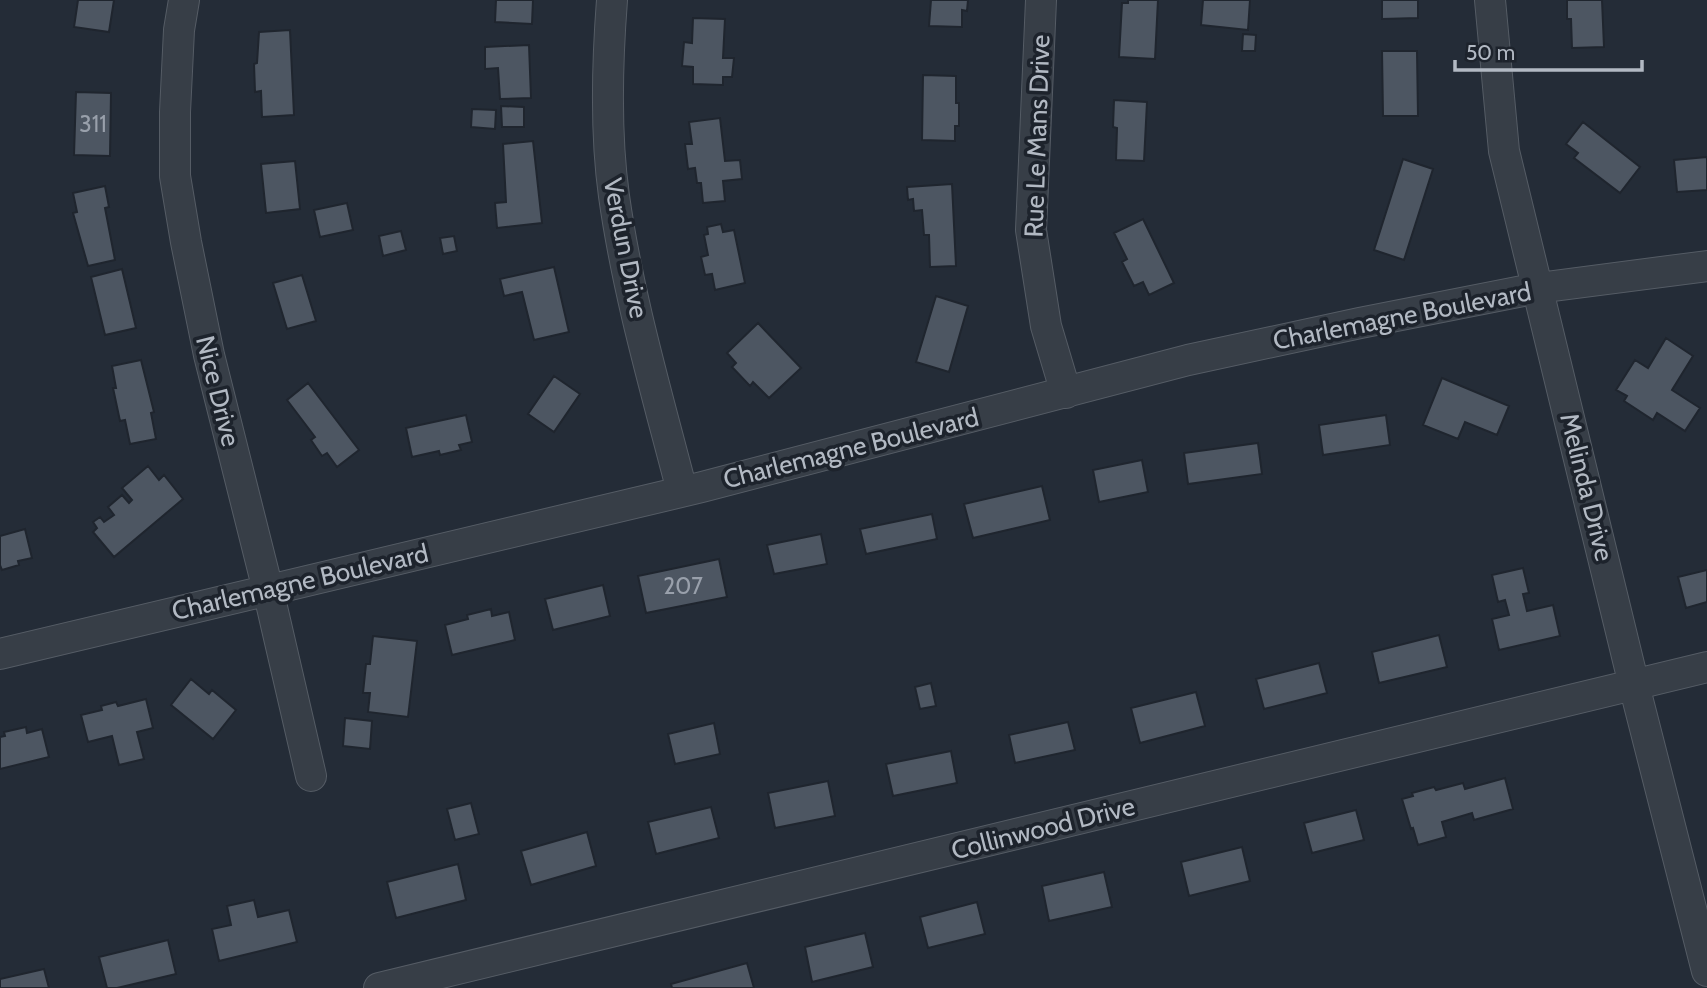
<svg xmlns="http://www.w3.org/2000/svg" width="1707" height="988" font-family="Cabin,sans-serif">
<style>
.building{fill:#4d5662;stroke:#1f252e;stroke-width:2}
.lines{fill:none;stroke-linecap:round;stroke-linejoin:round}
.street-casing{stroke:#555c65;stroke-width:32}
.street{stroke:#373e47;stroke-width:30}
.labels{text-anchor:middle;stroke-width:7;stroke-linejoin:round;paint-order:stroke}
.number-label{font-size:23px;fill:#99a0ab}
.street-label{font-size:26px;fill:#b2b9c3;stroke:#1d232c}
</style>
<rect width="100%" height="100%" fill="#242c37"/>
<path class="building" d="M78,0H114L109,32L74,27Z
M496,0H533L532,24L495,22Z
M931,0H968L967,11L962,10V27L929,26Z
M1128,0H1158L1155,59L1119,57L1122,3H1128Z
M1203,0H1250L1248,30L1201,25Z
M1382,0H1418V18L1382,19Z
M1567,0H1602L1604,47L1572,48L1571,19H1567Z
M693,18L725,19L723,58H734L732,77H723V85L693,84V67L682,66L684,42L692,43Z
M290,30L294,115L262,117L261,91L255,92L254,64L257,63L259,32Z
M1243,34L1256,35L1255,51H1242Z
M529,45L531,98L500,99L498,68L485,69V47Z
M1382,51H1417L1418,116H1383Z
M923,75L956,76V103H959V126H955V141L922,140Z
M76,92L111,93L110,156L74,155Z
M1114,100L1147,102L1144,161L1116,160L1117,128L1113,127Z
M501,106L524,107V127H502Z
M472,109L496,110L495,129L471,127Z
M720,118L725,161L740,160L742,179L723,181L725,201L703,203L701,183H697L695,168L688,169L685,144H692L689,122Z
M1583,122L1640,167L1620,193L1574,158L1578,153L1566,144Z
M533,141L542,223L497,228L495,203L506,202L503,144Z
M1707,157V190L1677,192L1674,160Z
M1403,159L1433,169L1404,260L1374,250Z
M295,161L300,209L266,213L261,164Z
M952,184L956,266L930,267L929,235H924L922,210L914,211L913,199L908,200L907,187Z
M105,186L109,207L105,208L115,260L88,266L73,213L77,212L73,193Z
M347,203L353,230L320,237L314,210Z
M1143,219L1174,283L1149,295L1143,282L1134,286L1122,262L1127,259L1114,233Z
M721,224L723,232L734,230L745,283L715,290L712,274L705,275L701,257L708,255L704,235L708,234L707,227Z
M401,231L406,250L383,256L379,236Z
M454,236L457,251L443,254L440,238Z
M554,267L569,332L534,340L522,292L504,296L500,279Z
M122,269L136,328L105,335L91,277Z
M302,275L316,321L287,329L273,283Z
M936,296L968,306L949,372L916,362Z
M758,323L801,368L769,398L753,382L750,386L732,367L736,363L727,353Z
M1666,338L1693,356L1672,390L1700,408L1685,431L1657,413L1653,420L1624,401L1627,396L1616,390L1635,360L1648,368Z
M141,360L154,412L151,413L156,439L130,444L125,420L120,421L113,388H116L112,366Z
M554,376L580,394L554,432L528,414Z
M1442,378L1509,406L1497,435L1465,422L1458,439L1423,425Z
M308,383L359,450L337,467L327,453L322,456L311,440L315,437L287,400Z
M466,415L472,442L459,445L461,450L440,455L439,451L412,457L406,428Z
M1386,415L1390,445L1323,455L1319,425Z
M1258,443L1262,474L1188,484L1184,453Z
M1142,460L1148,492L1099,502L1093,470Z
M148,466L159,480L164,475L183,499L114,557L93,532L97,528L93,522L100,517L104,522L114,515L108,507L122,495L129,503L132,500L122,488Z
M1042,486L1050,520L973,538L964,504Z
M932,514L937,539L866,554L860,529Z
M25,529L32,558L18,561L19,565L2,570L0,565V536Z
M821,534L827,564L774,574L767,545Z
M719,559L727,597L646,613L638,576Z
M1523,568L1529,593L1523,594L1527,611L1553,605L1560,636L1499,650L1492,619L1509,615L1505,600L1498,602L1492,575Z
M1707,570V602L1686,608L1678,577Z
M603,585L610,616L553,630L545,599Z
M491,609L492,616L509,612L515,640L452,655L445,625L468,619L467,615Z
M1439,635L1447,667L1379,683L1372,652Z
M373,636L417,641L408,717L368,712L370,693H363L366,664H370Z
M1319,663L1327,693L1264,709L1256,679Z
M191,679L209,694L212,690L236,710L213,739L171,705Z
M931,683L936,706L920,709L915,687Z
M1196,692L1205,726L1140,743L1131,708Z
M146,699L153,728L137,732L144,759L119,765L112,736L88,742L81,715L102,710L101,706L116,702L118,706Z
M345,718L372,721L370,749L343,746Z
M1068,722L1075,750L1015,763L1009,735Z
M714,723L720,754L675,764L668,734Z
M26,727L27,733L42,729L49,757L0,769V737L5,736L4,732Z
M951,751L957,783L893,796L886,764Z
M1505,778L1513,809L1474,820L1472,813L1442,822L1446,837L1418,845L1413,828L1411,829L1402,799L1413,796L1412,793L1434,787L1436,790L1463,783L1465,789Z
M828,781L835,816L775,828L768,793Z
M471,803L479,834L455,840L447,809Z
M711,807L719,838L656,854L648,822Z
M1356,810L1364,840L1312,853L1304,823Z
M587,832L596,866L531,885L521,851Z
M1242,847L1250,881L1189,896L1181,862Z
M458,864L466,900L396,918L387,882Z
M1104,872L1112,907L1049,921L1042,886Z
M254,900L258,917L289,910L297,942L219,961L212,929L231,925L227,906Z
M977,902L985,934L928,948L920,917Z
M865,933L873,967L812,982L805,947Z
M168,940L176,974L117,988H107L99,957Z
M747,963L754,988H672L671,984Z
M44,969L49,988H0V979Z"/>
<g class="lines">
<g class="street-casing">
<path id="street" d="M184,0L179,30L175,112V176L186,242L209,355L268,590L311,776
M612,0C607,65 605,132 614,196C628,296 657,394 682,491
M1041,0L1031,230L1046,326L1066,393
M1490,0L1504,151L1634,685L1707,971
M0,654L702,487L1188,360L1360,323L1538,288L1707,266
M379,988L1707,667"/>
</g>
<use href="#street" class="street"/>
</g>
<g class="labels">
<g class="number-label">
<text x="93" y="132">311</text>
<text x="683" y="594">207</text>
</g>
<g class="street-label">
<text transform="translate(1037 136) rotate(-88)" y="9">Rue Le Mans Drive</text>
<text transform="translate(626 248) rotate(79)" y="9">Verdun Drive</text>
<text transform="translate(1402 316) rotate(-11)" y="9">Charlemagne Boulevard</text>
<text transform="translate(218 391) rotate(76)" y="9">Nice Drive</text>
<text transform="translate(851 448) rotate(-14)" y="9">Charlemagne Boulevard</text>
<text transform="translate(1587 487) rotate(76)" y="9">Melinda Drive</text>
<text transform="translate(300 582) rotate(-13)" y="9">Charlemagne Boulevard</text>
<text transform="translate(1043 828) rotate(-14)" y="9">Collinwood Drive</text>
</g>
</g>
<path d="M1455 60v10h187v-10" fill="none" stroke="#b2b9c3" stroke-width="3.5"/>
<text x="1466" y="60" font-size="21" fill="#b2b9c3" stroke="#1d232c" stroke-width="5" paint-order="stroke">50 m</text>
</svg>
